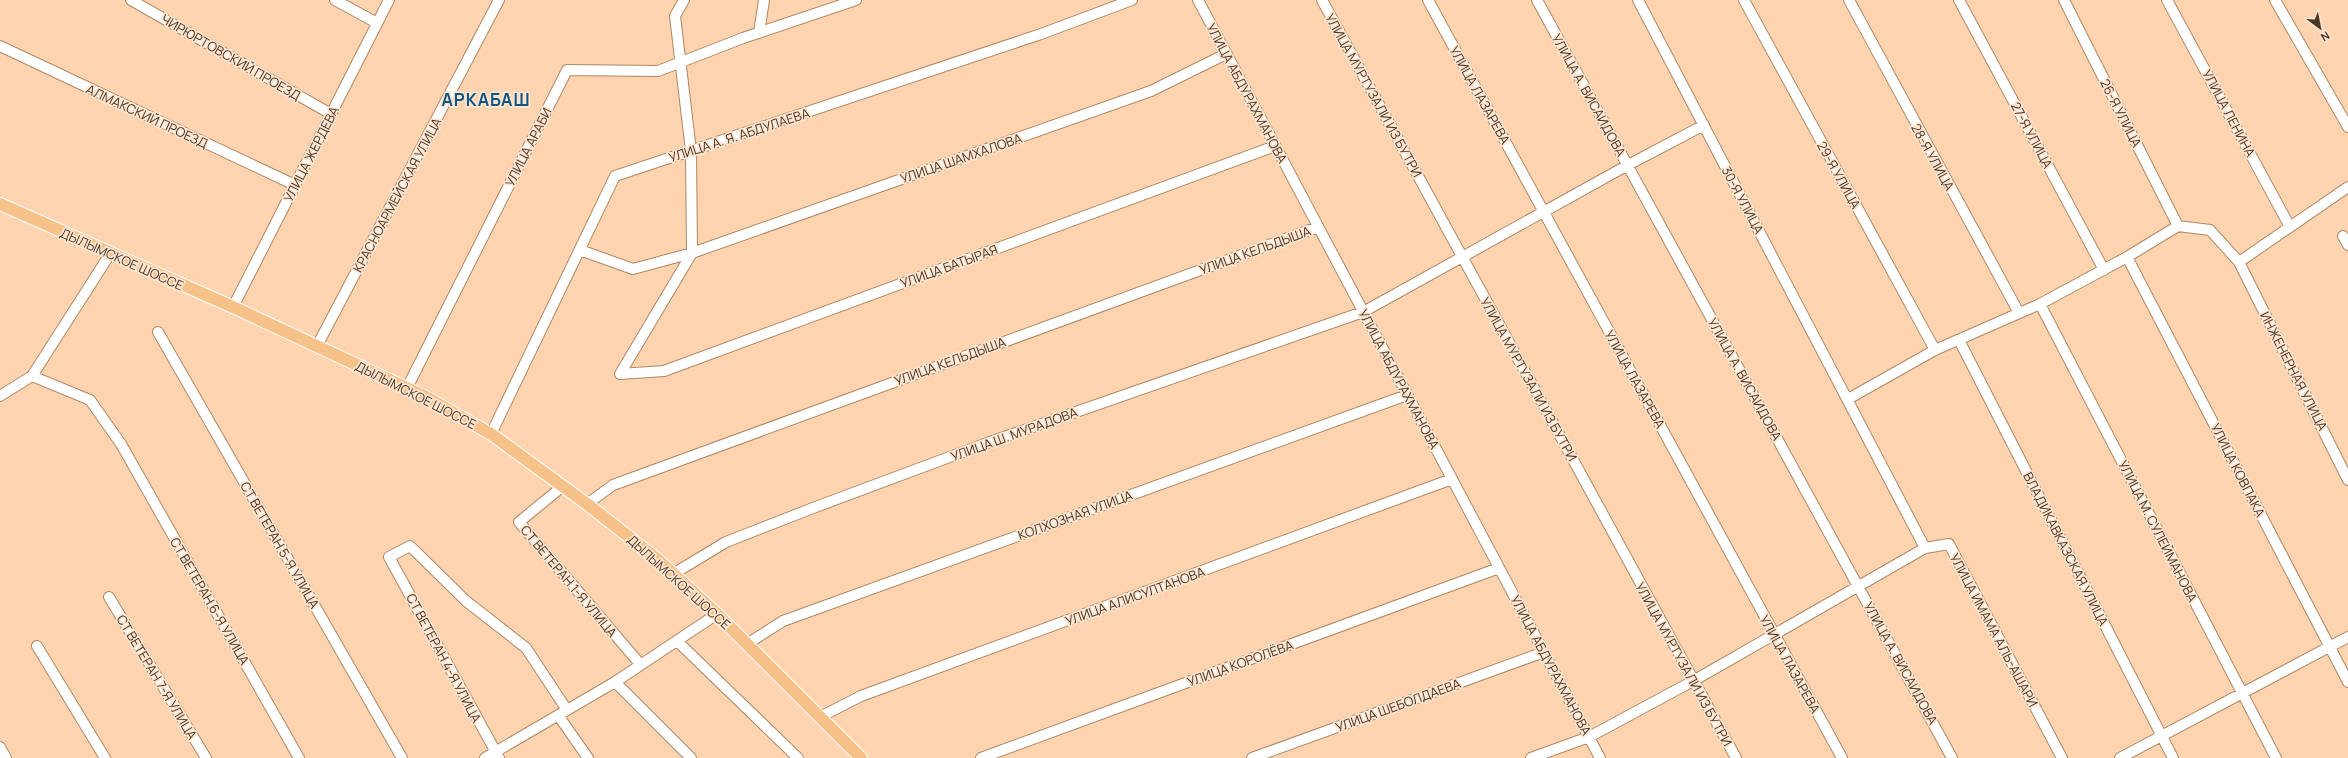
<svg xmlns="http://www.w3.org/2000/svg" width="2348" height="758" font-family="Manrope,sans-serif">
<style>
.lines{fill:none;stroke-linecap:round;stroke-linejoin:round}
.minor-casing{stroke:#ae8764;stroke-width:12}
.major-casing{stroke:#fff;stroke-width:14}
.minor{stroke:#fff;stroke-width:10}
.major{stroke:#f7c28a;stroke-width:12}
.labels{text-anchor:middle;stroke-width:3.5;stroke-linejoin:round;paint-order:stroke}
.street-label{font-size:13px;fill:#483829;stroke:#ffe5cf}
.district-label{font-size:17px;font-weight:bold;letter-spacing:1px;fill:#0d5684;stroke:#ffe5cf}
</style>
<rect width="100%" height="100%" fill="#fed4b0"/>
<g class="lines">
<g class="minor-casing">
<path id="minor" d="M131,0L331,114
M335,0L377,23
M1198,0L1600,758
M1322,0L1736,758
M1428,0L1842,758
M1537,0L1952,758
M1638,0L1925,548L1949,544L2062,758
M1744,0L1935,350
M1849,0L2019,313
M1959,0L2104,270
M2064,0L2178,226
M2167,0L2290,227
M2275,0L2348,127
M759,33L764,0
M0,46L295,185
M2343,236L2348,245
M580,250L633,269L692,253L1151,91L1226,54
M110,254L32,376L90,400L121,444L299,758
M2127,257L2348,682
M2239,262L2348,187
M2040,304L2276,758
M233,307L389,0
M158,332L402,758
M1959,340L2173,758
M317,346L499,0
M620,374L664,371L1275,146
M620,374L692,253L691,151L675,16L684,0
M407,388L567,70L658,71L743,38L856,0
M0,396L32,376
M1848,399L1935,350L2040,304L2127,257L2178,226L2210,230L2239,262L2348,480
M491,434L615,176L1041,34L1132,0
M563,486L519,522L640,664
M587,504L613,485L1318,227
M673,574L726,542L813,508L987,443L1363,312L1628,165L1704,125
M109,597L206,758
M677,641L798,758
M747,644L783,621L1407,395
M37,646L105,758
M615,682L691,758
M558,715L588,758
M820,717L861,696L1452,479
M0,747L6,758
M485,758L615,682L717,614
M499,758L389,557L410,546L466,601L526,648L567,710
M981,758L1499,568
M1252,758L1544,652
M1531,758L1589,737L1693,681L1925,548
M2120,758L2348,637"/>
</g>
<g class="major-casing">
<path id="major" d="M0,204L233,307L426,397L491,434L587,504L657,559L717,614L861,758"/>
</g>
<use href="#minor" class="minor"/>
<use href="#major" class="major"/>
</g>
<g class="labels">
<g class="street-label">
<text transform="translate(231 57) rotate(30)" y="5">ЧИРЮРТОВСКИЙ ПРОЕЗД</text>
<text transform="translate(1247 93) rotate(62)" y="5">УЛИЦА АБДУРАХМАНОВА</text>
<text transform="translate(1374 95) rotate(61)" y="5">УЛИЦА МУРТУЗАЛИ ИЗ БУТРИ</text>
<text transform="translate(1480 95) rotate(61)" y="5">УЛИЦА ЛАЗАРЕВА</text>
<text transform="translate(1589 95) rotate(61)" y="5">УЛИЦА А. ВИСАИДОВА</text>
<text transform="translate(2121 113) rotate(63)" y="5">26-Я УЛИЦА</text>
<text transform="translate(2229 113) rotate(62)" y="5">УЛИЦА ЛЕНИНА</text>
<text transform="translate(147 116) rotate(25)" y="5">АЛМАКСКИЙ ПРОЕЗД</text>
<text transform="translate(739 135) rotate(-18)" y="5">УЛИЦА А. Я. АБДУЛАЕВА</text>
<text transform="translate(2032 135) rotate(62)" y="5">27-Я УЛИЦА</text>
<text transform="translate(528 147) rotate(-63)" y="5">УЛИЦА АРАБИ</text>
<text transform="translate(311 154) rotate(-63)" y="5">УЛИЦА ЖЕРДЕВА</text>
<text transform="translate(1933 157) rotate(61)" y="5">28-Я УЛИЦА</text>
<text transform="translate(961 158) rotate(-19)" y="5">УЛИЦА ШАМХАЛОВА</text>
<text transform="translate(1839 175) rotate(61)" y="5">29-Я УЛИЦА</text>
<text transform="translate(397 195) rotate(-62)" y="5">КРАСНОАРМЕЙСКАЯ УЛИЦА</text>
<text transform="translate(1743 200) rotate(62)" y="5">30-Я УЛИЦА</text>
<text transform="translate(1255 250) rotate(-20)" y="5">УЛИЦА КЕЛЬДЫША</text>
<text transform="translate(122 259) rotate(24)" y="5">ДЫЛЫМСКОЕ ШОССЕ</text>
<text transform="translate(949 266) rotate(-20)" y="5">УЛИЦА БАТЫРАЯ</text>
<text transform="translate(950 361) rotate(-20)" y="5">УЛИЦА КЕЛЬДЫША</text>
<text transform="translate(2294 371) rotate(63)" y="5">ИНЖЕНЕРНАЯ УЛИЦА</text>
<text transform="translate(1399 379) rotate(62)" y="5">УЛИЦА АБДУРАХМАНОВА</text>
<text transform="translate(1529 379) rotate(61)" y="5">УЛИЦА МУРТУЗАЛИ ИЗ БУТРИ</text>
<text transform="translate(1635 379) rotate(61)" y="5">УЛИЦА ЛАЗАРЕВА</text>
<text transform="translate(1745 379) rotate(61)" y="5">УЛИЦА А. ВИСАИДОВА</text>
<text transform="translate(416 395) rotate(27)" y="5">ДЫЛЫМСКОЕ ШОССЕ</text>
<text transform="translate(1014 434) rotate(-20)" y="5">УЛИЦА Ш. МУРАДОВА</text>
<text transform="translate(2238 470) rotate(63)" y="5">УЛИЦА КОВПАКА</text>
<text transform="translate(1075 515) rotate(-20)" y="5">КОЛХОЗНАЯ УЛИЦА</text>
<text transform="translate(2158 531) rotate(63)" y="5">УЛИЦА М. СУЛЕЙМАНОВА</text>
<text transform="translate(280 545) rotate(60)" y="5">СТ ВЕТЕРАН 5-Я УЛИЦА</text>
<text transform="translate(2066 549) rotate(63)" y="5">ВЛАДИКАВКАЗСКАЯ УЛИЦА</text>
<text transform="translate(569 581) rotate(50)" y="5">СТ ВЕТЕРАН 1-Я УЛИЦА</text>
<text transform="translate(679 582) rotate(42)" y="5">ДЫЛЫМСКОЕ ШОССЕ</text>
<text transform="translate(1135 596) rotate(-20)" y="5">УЛИЦА АЛИСУЛТАНОВА</text>
<text transform="translate(210 601) rotate(60)" y="5">СТ ВЕТЕРАН 6-Я УЛИЦА</text>
<text transform="translate(1994 630) rotate(62)" y="5">УЛИЦА ИМАМА АЛЬ-АШАРИ</text>
<text transform="translate(444 658) rotate(62)" y="5">СТ ВЕТЕРАН 4-Я УЛИЦА</text>
<text transform="translate(1240 663) rotate(-20)" y="5">УЛИЦА КОРОЛЁВА</text>
<text transform="translate(1901 663) rotate(61)" y="5">УЛИЦА А. ВИСАИДОВА</text>
<text transform="translate(1684 664) rotate(61)" y="5">УЛИЦА МУРТУЗАЛИ ИЗ БУТРИ</text>
<text transform="translate(1790 664) rotate(61)" y="5">УЛИЦА ЛАЗАРЕВА</text>
<text transform="translate(1551 665) rotate(62)" y="5">УЛИЦА АБДУРАХМАНОВА</text>
<text transform="translate(157 677) rotate(59)" y="5">СТ ВЕТЕРАН 7-Я УЛИЦА</text>
<text transform="translate(1398 705) rotate(-20)" y="5">УЛИЦА ШЕБОЛДАЕВА</text>
</g>
<g class="district-label">
<text x="486" y="106">АРКАБАШ</text>
</g>
</g>
<g transform="translate(2320 28) rotate(148)" stroke="#ffe5cf" stroke-width="3" paint-order="stroke">
<path d="M0-3L7 15L0 10L-7 15Z" fill="#483829"/>
<text y="-6" font-size="11" font-weight="bold" text-anchor="middle" fill="#483829">N</text>
</g>
</svg>
